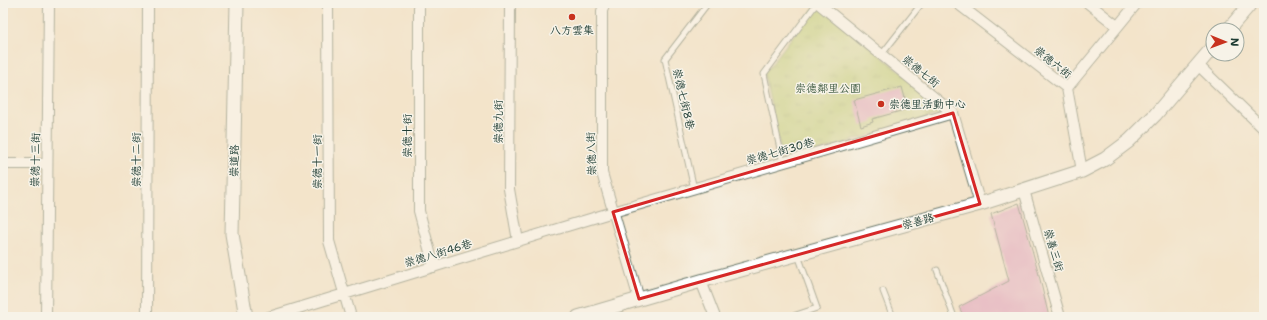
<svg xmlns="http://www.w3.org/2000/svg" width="1267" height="320" font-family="'Shantell Sans','LXGW WenKai TC',sans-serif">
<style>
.park{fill:url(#park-tufts);stroke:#6c8552}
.building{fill:#db8fbd}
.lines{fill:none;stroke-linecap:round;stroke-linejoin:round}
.service-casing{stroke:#697769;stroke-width:7}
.minor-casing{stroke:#697769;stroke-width:12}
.tertiary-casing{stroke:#697769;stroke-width:15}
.service{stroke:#fff;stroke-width:5}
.minor{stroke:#fff;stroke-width:10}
.tertiary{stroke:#fff;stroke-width:13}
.marked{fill:none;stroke:#d62828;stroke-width:3;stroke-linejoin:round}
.poi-dot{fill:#c8321e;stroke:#f7f3e8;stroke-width:1.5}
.labels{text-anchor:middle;stroke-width:3;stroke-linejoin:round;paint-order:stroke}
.poi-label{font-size:11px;fill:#1f3d34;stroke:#f7f3e8}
.street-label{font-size:11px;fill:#1f3d34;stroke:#f7f3e8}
.park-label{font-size:11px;fill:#3e5a40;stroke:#f7f3e8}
</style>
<defs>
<pattern id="park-tufts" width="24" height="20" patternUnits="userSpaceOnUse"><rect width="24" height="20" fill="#b8cd71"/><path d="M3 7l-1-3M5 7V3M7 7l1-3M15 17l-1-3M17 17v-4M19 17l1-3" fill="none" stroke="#95a85e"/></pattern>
</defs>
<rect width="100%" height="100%" fill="#f7f3e8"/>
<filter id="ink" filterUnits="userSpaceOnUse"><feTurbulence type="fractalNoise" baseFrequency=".025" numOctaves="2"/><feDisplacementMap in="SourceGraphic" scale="8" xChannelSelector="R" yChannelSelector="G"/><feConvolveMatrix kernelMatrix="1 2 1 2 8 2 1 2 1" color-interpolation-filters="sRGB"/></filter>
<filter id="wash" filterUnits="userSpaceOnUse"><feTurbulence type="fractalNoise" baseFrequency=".012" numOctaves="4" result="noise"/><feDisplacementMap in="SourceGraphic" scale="16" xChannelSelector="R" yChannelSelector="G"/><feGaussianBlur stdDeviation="0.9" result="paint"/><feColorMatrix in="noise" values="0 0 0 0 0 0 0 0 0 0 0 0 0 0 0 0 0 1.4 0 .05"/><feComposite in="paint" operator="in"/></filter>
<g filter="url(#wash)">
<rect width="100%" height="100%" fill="#f3e4cb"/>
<path class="park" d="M817,4L949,111L783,162L764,74Z"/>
<g id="blocks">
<path class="building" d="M902,87L908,109L872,119L873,122L861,126L854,100Z
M1019,203L1038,271L1049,317H964L959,307L1009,281L991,214Z"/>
</g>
</g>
<g filter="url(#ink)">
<use href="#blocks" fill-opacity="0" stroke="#697769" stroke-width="1"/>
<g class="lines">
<g class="service-casing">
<path id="service" d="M882,54L922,3
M783,163L764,74L817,3
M694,189L665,59L708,3
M937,270L954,317
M883,291L893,317
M790,317L817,308L798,255"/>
</g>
<g class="minor-casing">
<path id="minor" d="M328,3L329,241L351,317
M419,3V211L434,267
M510,3L509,189L518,241
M605,3L602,11V173L639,299
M818,3L953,113L980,204
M957,3L1067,88L1082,171
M1088,3L1117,26
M1198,65L1264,129
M1067,88L1137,3
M3,164H47
M1024,190L1060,317
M701,281L715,317
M46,317L49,3
M147,317L148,3
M269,317L613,212L953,113"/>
</g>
<g class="tertiary-casing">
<path id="tertiary" d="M237,3L232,234L246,317
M1228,30L1251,3
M578,317L701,281L980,204L1082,171L1105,159L1129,141L1155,115L1213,47"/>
</g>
<use href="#service" class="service"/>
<use href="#minor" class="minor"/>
<use href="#tertiary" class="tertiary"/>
</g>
</g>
<path d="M0 0H1267V320H0ZM953,113L980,204L639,299L613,212Z" fill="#f3e4cb" fill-opacity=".55" fill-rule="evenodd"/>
<path class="marked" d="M953,113L980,204L639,299L613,212Z"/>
<g class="poi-dot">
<circle cx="572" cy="17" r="4"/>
<circle cx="881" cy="104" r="4"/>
</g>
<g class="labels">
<g class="poi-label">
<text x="572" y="34">八方雲集</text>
<text x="889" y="108" text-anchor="start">崇德里活動中心</text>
</g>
<g class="street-label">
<text transform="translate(1053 62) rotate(38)" y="4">崇德六街</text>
<text transform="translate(921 71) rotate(39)" y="4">崇德七街</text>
<text transform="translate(684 99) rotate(77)" y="4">崇德七街8巷</text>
<text transform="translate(498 122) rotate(-90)" y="4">崇德九街</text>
<text transform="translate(407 136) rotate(-90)" y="4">崇德十街</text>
<text transform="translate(780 151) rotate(-16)" y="4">崇德七街30巷</text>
<text transform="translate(591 154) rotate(-92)" y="4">崇德八街</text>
<text transform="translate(35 160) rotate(-89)" y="4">崇德十三街</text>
<text transform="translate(136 160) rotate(-90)" y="4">崇德十二街</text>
<text transform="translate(234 161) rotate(-89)" y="4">崇道路</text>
<text transform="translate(317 162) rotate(-90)" y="4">崇德十一街</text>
<text transform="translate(918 221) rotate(-15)" y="4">崇善路</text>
<text transform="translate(1054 250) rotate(74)" y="4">崇善三街</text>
<text transform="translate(438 253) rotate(-17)" y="4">崇德八街46巷</text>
</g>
<g class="park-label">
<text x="828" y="92">崇德鄰里公園</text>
</g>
</g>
<rect width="1267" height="320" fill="none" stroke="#f7f3e8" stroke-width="16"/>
<g transform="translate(1225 42) rotate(91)"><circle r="19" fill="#f7f3e8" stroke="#a1aaa0"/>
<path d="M0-3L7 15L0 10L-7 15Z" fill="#c8321e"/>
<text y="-6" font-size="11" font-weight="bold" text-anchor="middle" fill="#1f3d34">N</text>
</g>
</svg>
